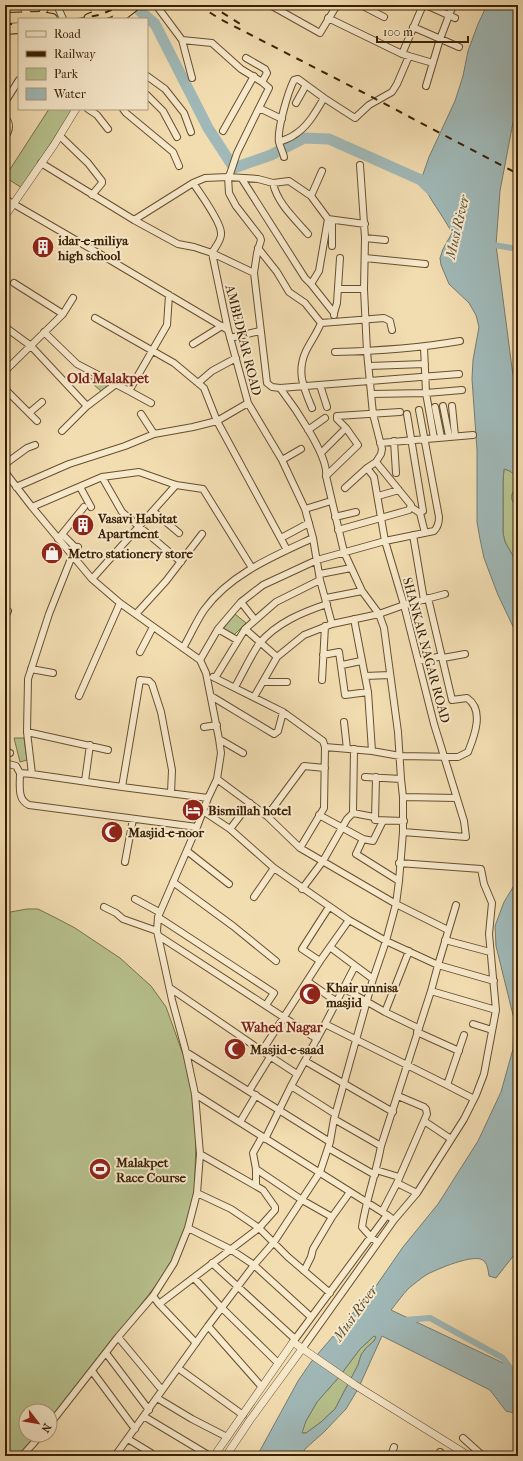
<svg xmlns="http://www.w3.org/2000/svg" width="523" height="1461" font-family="'IM FELL French Canon',serif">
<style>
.green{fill:#b7c28e;stroke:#787148}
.water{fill:#a0b9b8;stroke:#777c70;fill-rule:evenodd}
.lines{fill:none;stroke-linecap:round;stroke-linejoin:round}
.canal{stroke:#a0b9b8;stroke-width:6}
.river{stroke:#a0b9b8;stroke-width:11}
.minor-casing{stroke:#674f2e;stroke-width:8}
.tertiary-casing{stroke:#674f2e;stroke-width:8}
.trunk-casing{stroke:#392003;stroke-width:12}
.minor{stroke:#f7e9cc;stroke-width:6}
.tertiary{stroke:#f7e9cc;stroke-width:7}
.trunk{stroke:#f2ddb1;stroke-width:10}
.rail{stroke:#392003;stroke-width:2;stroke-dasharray:7 7;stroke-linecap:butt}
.labels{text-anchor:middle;stroke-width:4;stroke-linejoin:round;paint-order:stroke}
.poi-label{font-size:13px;font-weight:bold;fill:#392003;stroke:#f7e9cc;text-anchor:start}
.street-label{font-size:13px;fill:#392003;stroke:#f7e9cc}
.water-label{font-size:14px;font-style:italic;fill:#584e39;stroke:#f7e9cc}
.neighbourhood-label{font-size:14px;font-weight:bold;fill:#7a1f14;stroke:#f7e9cc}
</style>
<rect width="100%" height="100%" fill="#f2ddb1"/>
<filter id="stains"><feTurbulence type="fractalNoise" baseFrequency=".005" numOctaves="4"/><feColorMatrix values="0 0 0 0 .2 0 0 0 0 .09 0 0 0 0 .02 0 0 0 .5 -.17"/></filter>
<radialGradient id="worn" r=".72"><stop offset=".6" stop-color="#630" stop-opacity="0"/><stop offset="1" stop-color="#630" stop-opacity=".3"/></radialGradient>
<path class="green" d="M49,109H73L22,188L5,177Z
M85,377L109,383L102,392Z
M504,469C510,470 519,476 518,483C517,487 513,492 512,495L515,505L518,507V565L505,542L503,533V481Z
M235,614L246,623L234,635L223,629Z
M14,738H24L27,760L20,762Z
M27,909H38L56,918L75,928L120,958L151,986L166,1007L184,1057L193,1096L196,1140L194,1204L187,1228L169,1269L50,1419V1411H26V1435H38L18,1456H5V913Z
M374,1336H377L374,1341L366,1348L361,1355L358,1365L335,1409L321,1422L306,1433H301L306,1421L317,1402L339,1377L360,1349Z"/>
<path class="water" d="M487,5H518V96L500,191L496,245L512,368L518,404V507C516,505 513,503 512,500C509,491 522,485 515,476C512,472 509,470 504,469L503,481V533L505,542L518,565V637L498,595L484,558L480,539L477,522V450L472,379L473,360L479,327L476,315L469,303L449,284L441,265L440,258L443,249L452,233C442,214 429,199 421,180L429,157L455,101L463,76L468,51L478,24Z
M518,879V1250L496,1278L489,1276C488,1271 488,1265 484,1261C476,1252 435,1270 426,1275C420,1279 414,1284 409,1288C402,1295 397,1303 391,1310L518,1370V1414L506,1411L490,1390L382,1336L358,1389L346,1409L324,1432L305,1449L301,1456H257L298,1381L311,1362L376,1286L403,1247L438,1204L478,1141L501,1092L513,1049L514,1019L496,946L495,926L504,902ZM374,1336L376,1337L374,1341L366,1348L361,1355L358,1365L335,1409L321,1422L306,1433H302L306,1421L317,1402L339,1377L360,1349Z"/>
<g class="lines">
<path class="canal" d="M488,244L518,249
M405,1320L430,1318L503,1358L518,1379"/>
<path class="river" d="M140,11L155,24L208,128L234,168L271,155L304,138L329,139L421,180L431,190"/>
<g class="minor-casing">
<path id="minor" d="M57,5L63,19
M270,5L320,33L337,5
M361,5L384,17
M426,5L455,18
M40,17L47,5
M328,18L402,54L433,63
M413,27L459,47
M182,40L192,78
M402,54L423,5
M246,58L265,69L267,73L262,82
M147,76L165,89L184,113L191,132
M426,86L440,39L453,5
M147,95L163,111L177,137
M5,102L19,80
M296,103L306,85
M259,108L282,119
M88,109L97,115L108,129
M123,109L126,113L173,152L179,166
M5,117C11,124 10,130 5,137
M223,131L254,76
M60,136L88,163L102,181V183L92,195
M279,142C284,140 290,138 294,135C308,127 316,111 324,98
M284,157C283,152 280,147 279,142C277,129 288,92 294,80L298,79L324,98L355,118L369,105L392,92L397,84L409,56
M41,163L134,220L178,244L194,247L212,253L254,273
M242,179L305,278L311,284L319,271L328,219
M193,183C200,193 221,222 221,233C222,240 215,247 212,253L228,330L248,403L282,460L305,509L313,538L320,580L332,624
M273,183C277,203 295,219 308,234
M311,196L322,171
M5,199L105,257L228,330
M134,220L193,183L205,178L228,177L258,179L273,183L289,181L311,196L328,219L365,224
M332,220V246
M365,238L385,240
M258,248L277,272L289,292L305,303L321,323C317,333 311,341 306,351C296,372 304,389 312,408
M365,258L425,264
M5,264H6
M14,283L63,314
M311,284L334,313V315
M338,289H364
M334,313L337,303L340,258
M95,318L174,363L204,388L217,421L287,550
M321,323L384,318L390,321L392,330
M5,327L31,346L87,406
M44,332L77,364L129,391L167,325L169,295
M230,338L260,331
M193,344L222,326
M424,347L426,393L434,438
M335,352C377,351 419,348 460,341
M369,366L425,364
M5,371L63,314L73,298
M198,383L212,371L236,358
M320,385L327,407
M280,388L459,374
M5,389L29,413
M129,391L151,403
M372,394L426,393L462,390
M443,406L449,436
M452,406L455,436
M435,407L441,437
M141,414L154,434
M407,414L423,511
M37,421L29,413L42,402
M308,430L325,418
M62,431L87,406L116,384
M394,441L396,473
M380,443L473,435
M321,453L346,428
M282,460L301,449
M5,464L27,448L35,445
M367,468L374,477L385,541L404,605L434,724L464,821L466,837L403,832
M5,472L32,507L92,579L120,603L200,660L206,673L219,739L221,753L217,779L208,798L197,827L158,917L157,931L172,1000L186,1052L195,1094L200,1154L197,1193L188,1228L174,1263L153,1296L118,1337L50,1424
M326,476L358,445L346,428L337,419V416L400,412
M102,477L122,512L181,562
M16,487L69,464L125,446L154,434L193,427L217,421L248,403
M80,487L91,507
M345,488L367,468L376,462
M378,496L399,490
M32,507L102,477L139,472L176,485L203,489L252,568
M411,507L420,513L425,533
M305,509L331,501
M153,511L179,533
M335,517L356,512
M338,530L409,510L411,505L376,462L381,454L382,449L373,414L367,352L364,289L365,238L360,165
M62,534L77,549
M413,535L424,600
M281,538L309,523
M58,539L84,507
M78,547L72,556L49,614L28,679L27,732L32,774L122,787L208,798
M320,574L351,568
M92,579L176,485
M326,598L362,591
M241,602L255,620
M136,614L166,581L202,534
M5,617L8,611
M354,619L368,692L372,751
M218,629L237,640
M245,629L277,657
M183,648C190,636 196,622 204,610C230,574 274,556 313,538
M140,652L153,627
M323,655L339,652L345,695L368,692
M443,658L465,654
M200,660L218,629L241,602L263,585L317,560L385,541L434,531C438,527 439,523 439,517L419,410
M419,661L442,656
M342,665L361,661
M31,669L53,673
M365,676L390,675
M213,677L283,712L323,741L325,747
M215,678L245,629L276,602L320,580
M322,680L325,626
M263,682H287
M235,687C243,673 250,657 259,644C276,623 303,612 327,604
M79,696L120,603
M211,696L274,734L278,731L283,712
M254,697L277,657L304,635L332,624L379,614L404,605L445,594
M344,722L347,749
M204,727L217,725
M27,732L108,750
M219,739L243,753
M354,749L353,813L374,817
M5,752L10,753
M5,763L16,766L20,773
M32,774L20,773C20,785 17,800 29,805L197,827
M365,777L401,779
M376,777L375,820L404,821
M217,779L267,816L300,848L396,904L448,930
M85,781L90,745
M122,787L140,680L149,681L152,684L161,712L172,770L171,793
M403,797L457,798
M203,811L230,829L274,868L349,920L386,941L438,965L494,981
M319,815L363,839L356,854L399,881
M267,816L304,766L325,768
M230,829L250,803
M363,839L373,841L383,821
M300,848L324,808L325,747L372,751L400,756L458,757L468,752C474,737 485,710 467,698L452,700L428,598
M187,851L229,884
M125,862L133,819
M173,882L233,926L276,961
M302,889L323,861L347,819L353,813
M254,897L274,868
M135,899L159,912
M104,907L116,913L123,919L157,931
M158,917L274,993L266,1005
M159,936L317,1039
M445,940L490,952
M330,947L373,979
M320,961L302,949L329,907
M307,981L337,1002
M170,988L262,1051L297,1074
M343,988L385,1012L418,1028
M431,991L496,1010
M385,1012L409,951
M325,1024L447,1085L464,1035
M473,1024L492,1030
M417,1032L459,1051
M262,1051L320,961L349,920
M186,1052L330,1142
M305,1061L393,1112
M447,1085L474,1099
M291,1086L335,1114
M249,1091L270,1057
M195,1094L387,1215
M334,1119L381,1146
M424,1121L451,1139
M240,1122L256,1095
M265,1139L291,1086L325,1024L355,966
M328,1148L375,1175
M256,1169L302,1200L332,1217
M376,1170L399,1177
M397,1183L417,1193
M256,1185V1169L253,1153L262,1137
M197,1193L231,1209L259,1228L288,1257L330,1293
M382,1212L397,1183L427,1114L426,1109L424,1107L398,1096
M188,1228L230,1249L254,1265L311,1317
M377,1242L371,1237L362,1227C366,1200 376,1174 381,1146L431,991L438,965L456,905
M212,1263L295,1339
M304,1271L311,1257L313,1249L332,1217L350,1192
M194,1278L222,1308L278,1363
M153,1296L159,1304L196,1343
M159,1304L259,1228L275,1210V1207L263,1190L200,1154
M208,1326L261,1386
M118,1337L162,1390
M293,1342L387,1215L391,1218
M302,1349L394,1220L417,1193L464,1119L476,1095L484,1074L496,1010L489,934L492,903L484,884L481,869L399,863
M106,1353L149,1410
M178,1368L243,1415
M92,1371L135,1429
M157,1398L192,1419L227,1437
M145,1417L210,1456
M463,1438L483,1456
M128,1439L151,1453
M22,1456L41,1435
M115,1456L208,1326L254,1265L274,1242L320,1172L330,1142L334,1119L373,979L386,941L396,904L399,881L403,832V797L401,779L398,732L384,628L379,614L362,591L344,552L326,476C329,456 293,405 280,388L272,387L267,383L254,273L257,253L261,240L260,237L236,206L229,193L228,177L230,174L237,153L259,108L269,88L262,82L241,69L212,43L182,40L156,5
M391,1456L394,1447
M439,1456L440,1452"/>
</g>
<g class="tertiary-casing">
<path id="tertiary" d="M20,5L24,8L29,17
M92,5L98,16
M5,216L54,145L76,109
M214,1456L293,1342L355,1385L469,1456
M226,1456L250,1420L302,1349"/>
</g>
<g class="trunk-casing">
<path id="trunk" d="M5,18L40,17L52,19
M89,19L111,11L120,5
M117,19L135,5
M5,29L19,28"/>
</g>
<use href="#minor" class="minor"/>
<use href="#tertiary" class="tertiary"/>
<use href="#trunk" class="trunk"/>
<path class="rail" d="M198,5L220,19L366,94L518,174
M210,5L242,25
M78,19L99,15L124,5
M5,25L19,23"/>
</g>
<defs>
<g id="building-disc" transform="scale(1.15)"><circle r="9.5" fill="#8f2418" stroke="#f7e9cc"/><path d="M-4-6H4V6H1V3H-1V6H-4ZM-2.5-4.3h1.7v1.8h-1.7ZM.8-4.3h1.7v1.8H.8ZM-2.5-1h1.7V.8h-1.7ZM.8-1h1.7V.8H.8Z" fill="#fff"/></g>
<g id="shop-disc" transform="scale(1.15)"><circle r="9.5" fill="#8f2418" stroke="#f7e9cc"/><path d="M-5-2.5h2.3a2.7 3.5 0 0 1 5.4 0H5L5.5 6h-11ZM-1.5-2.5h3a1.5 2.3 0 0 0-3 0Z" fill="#fff"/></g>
<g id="hotel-disc" transform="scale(1.15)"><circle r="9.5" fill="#8f2418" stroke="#f7e9cc"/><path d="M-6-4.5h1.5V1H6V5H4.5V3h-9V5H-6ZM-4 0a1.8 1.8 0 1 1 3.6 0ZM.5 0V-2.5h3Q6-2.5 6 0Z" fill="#fff"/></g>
<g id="mosque-disc" transform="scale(1.15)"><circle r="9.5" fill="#8f2418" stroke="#f7e9cc"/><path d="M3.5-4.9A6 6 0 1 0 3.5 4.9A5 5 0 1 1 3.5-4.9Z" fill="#fff"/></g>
<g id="stadium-disc" transform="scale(1.15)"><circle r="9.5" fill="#8f2418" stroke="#f7e9cc"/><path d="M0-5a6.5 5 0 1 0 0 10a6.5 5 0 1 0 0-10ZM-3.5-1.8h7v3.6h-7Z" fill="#fff"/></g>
</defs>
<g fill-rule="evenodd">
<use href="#building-disc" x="43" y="247"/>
<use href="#building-disc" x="83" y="525"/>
<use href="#shop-disc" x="52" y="553"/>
<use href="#hotel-disc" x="193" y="810"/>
<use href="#mosque-disc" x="112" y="832"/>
<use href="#mosque-disc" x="310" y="994"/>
<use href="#mosque-disc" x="235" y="1049"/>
<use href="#stadium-disc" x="100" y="1169"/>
</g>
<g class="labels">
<g class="poi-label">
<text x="58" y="245">idar-e-miliya<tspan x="58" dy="15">high school</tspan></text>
<text x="98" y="523">Vasavi Habitat<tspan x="98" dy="15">Apartment</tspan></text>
<text x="68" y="558">Metro stationery store</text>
<text x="208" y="815">Bismillah hotel</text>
<text x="128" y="837">Masjid-e-noor</text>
<text x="326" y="992">Khair unnisa<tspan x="326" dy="15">masjid</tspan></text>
<text x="250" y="1054">Masjid-e-saad</text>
<text x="116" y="1167">Malakpet<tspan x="116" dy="15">Race Course</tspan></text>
</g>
<g class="street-label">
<text transform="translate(244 340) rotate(76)" y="5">AMBEDKAR ROAD</text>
<text transform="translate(427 650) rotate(75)" y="5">SHANKAR NAGAR ROAD</text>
</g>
<g class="water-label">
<text transform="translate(457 227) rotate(-77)" y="5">Musi River</text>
<text transform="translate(355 1313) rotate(-54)" y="5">Musi River</text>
</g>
<g class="neighbourhood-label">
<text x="108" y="383">Old Malakpet</text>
<text x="282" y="1032">Wahed Nagar</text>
</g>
</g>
<rect width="523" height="1461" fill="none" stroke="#f2ddb1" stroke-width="20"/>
<rect x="6" y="6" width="511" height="1449" fill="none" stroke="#392003" stroke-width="2"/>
<rect x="10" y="10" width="503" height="1441" fill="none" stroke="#392003"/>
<rect x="18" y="18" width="130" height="92" fill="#f7e9cc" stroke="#ab997c"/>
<rect x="26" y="31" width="20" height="6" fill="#f7e9cc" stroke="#ab997c"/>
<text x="54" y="38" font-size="12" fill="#392003">Road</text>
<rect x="26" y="51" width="20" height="6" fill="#392003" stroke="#ab997c"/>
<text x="54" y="58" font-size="12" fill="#392003">Railway</text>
<rect x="26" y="68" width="20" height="12" fill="#b7c28e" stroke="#ab997c"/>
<text x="54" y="78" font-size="12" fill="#392003">Park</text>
<rect x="26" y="88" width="20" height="12" fill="#a0b9b8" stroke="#ab997c"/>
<text x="54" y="98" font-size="12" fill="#392003">Water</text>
<g transform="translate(38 1423) rotate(121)"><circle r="19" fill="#f7e9cc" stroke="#ab997c"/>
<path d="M0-3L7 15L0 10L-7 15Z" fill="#8f2418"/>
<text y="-6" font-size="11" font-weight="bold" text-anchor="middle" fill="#392003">N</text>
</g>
<path d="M377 36v6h91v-6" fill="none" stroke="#392003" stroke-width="2"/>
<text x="383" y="36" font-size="12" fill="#392003" stroke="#f7e9cc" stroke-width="3" paint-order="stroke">100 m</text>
<rect width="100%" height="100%" filter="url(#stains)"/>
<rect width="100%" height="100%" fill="url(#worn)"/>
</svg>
